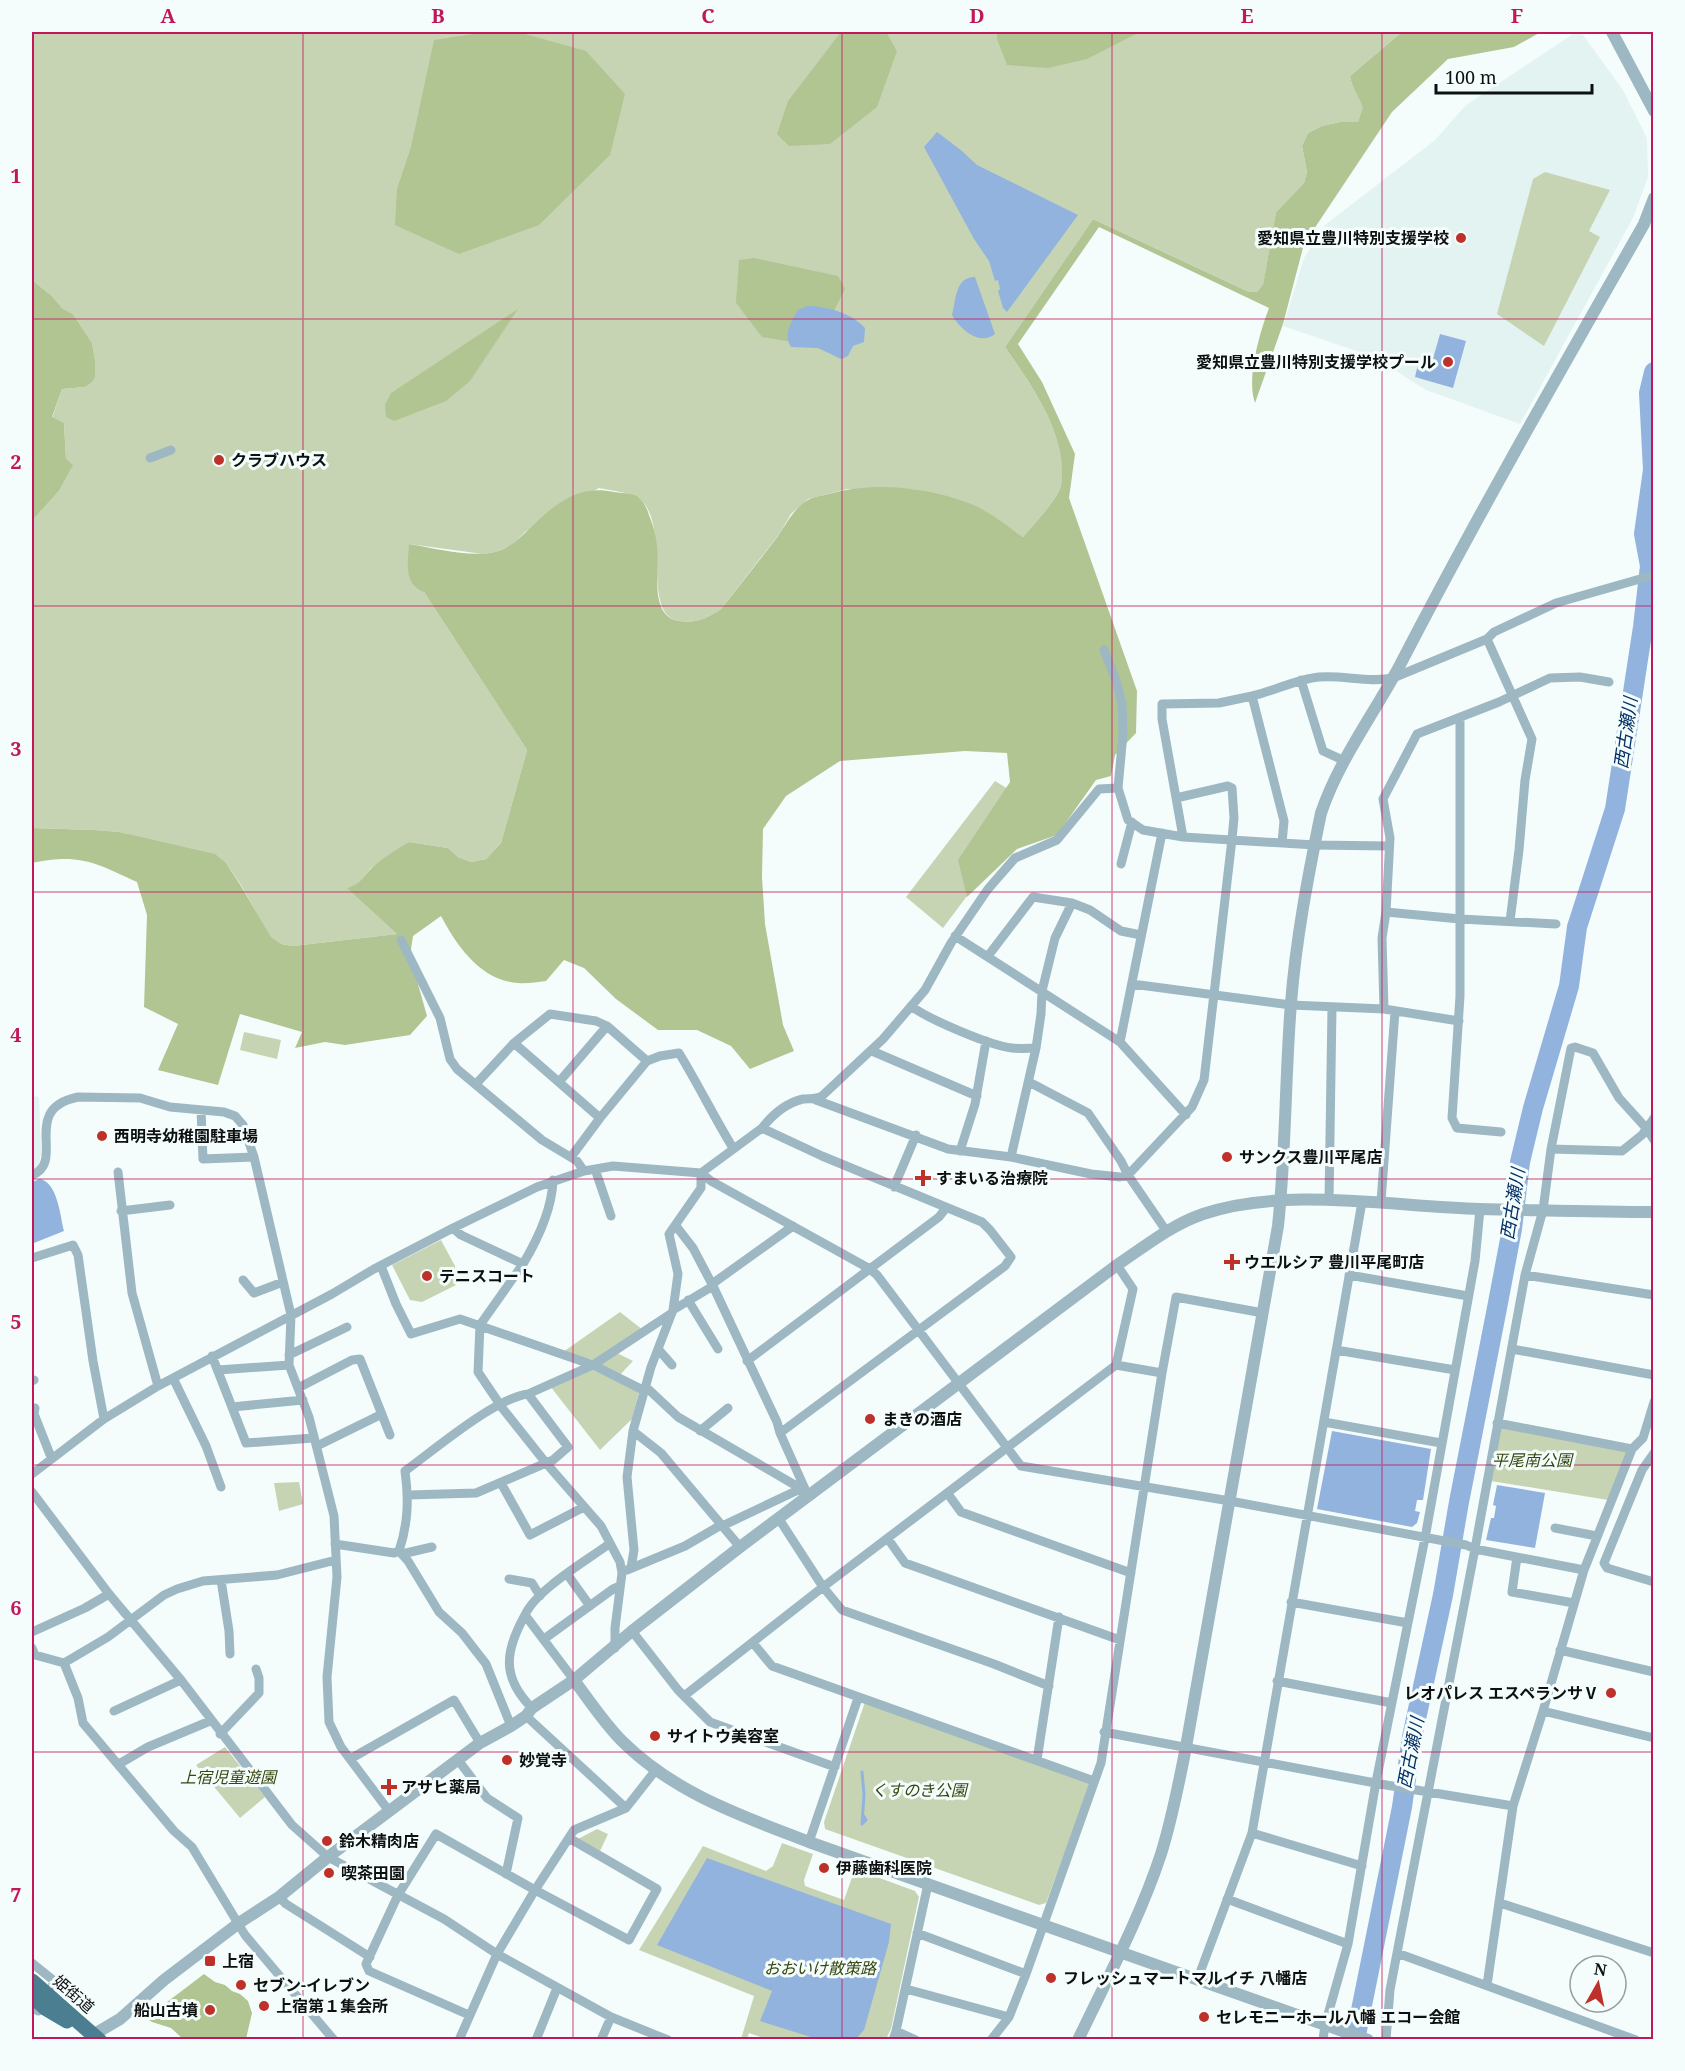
<svg xmlns="http://www.w3.org/2000/svg" width="1685" height="2071" font-family="'Noto Serif','Noto Sans JP',serif">
<style>
.built{fill:#e2f3f2}
.green{fill:#c7d4b3}
.forest{fill:#b1c592}
.water{fill:#92b3de}
.lines{fill:none;stroke-linecap:round;stroke-linejoin:round}
.stream{stroke:#92b3de;stroke-width:3}
.river{stroke:#92b3de;stroke-width:20}
.minor{stroke:#9db8c2;stroke-width:9}
.tertiary{stroke:#9db8c2;stroke-width:12}
.primary{stroke:#4b7e91;stroke-width:15}
.grid{fill:none;stroke:#c2185b;stroke-width:1.5;stroke-opacity:0.55}
.poi-dot{fill:#be302a;stroke:#f5fdfc;stroke-width:2}
.labels{text-anchor:middle;stroke-width:6;stroke-linejoin:round;paint-order:stroke}
.poi-label{font-size:16px;font-weight:bold;fill:#0d1010;stroke:#f5fdfc;text-anchor:start}
.park-label{font-size:16px;font-style:italic;fill:#35460e;stroke:#f5fdfc}
.street-label{font-size:16px;fill:#0d1010;stroke:#f5fdfc}
.water-label{font-size:18px;font-style:italic;fill:#033165;stroke:#f5fdfc}
.neatline{fill:none;stroke:#c2185b;stroke-width:2}
.grid-label{font-size:20px;text-anchor:middle;font-weight:bold;fill:#c2185b}
</style>
<rect width="100%" height="100%" fill="#f5fdfc"/>
<path class="built" d="M1576,32H1581L1623,90L1647,138L1648,177L1633,218L1520,424L1426,390L1374,357L1283,326L1304,258L1325,225L1435,140L1466,105Z
M32,1096L39,1097L41,1154L38,1167L32,1169Z"/>
<path class="green" d="M32,32H1402L1350,76C1352,89 1359,96 1364,108L1358,122H1340L1322,126L1308,133L1302,146L1307,172L1304,183L1276,212L1263,286L1257,292H1249L1093,219L1005,347C1030,384 1070,437 1061,485C1059,498 1032,526 1023,537L994,517L970,504L945,496L911,489H847L808,499L791,514L780,533L721,609C708,618 695,624 679,621C640,615 672,525 639,498C632,493 608,490 599,488L525,532L511,546L496,552L483,554L409,544L424,592L527,750L501,843L486,859L471,862L458,857L448,848L409,842L370,869L358,885L348,888L397,934L293,946L281,944L271,938L241,885L226,863L119,832L95,830L32,828V521L58,492L66,459L64,423L52,418L62,389L85,387L95,377V361L92,343L73,314L62,308L52,296L32,280Z
M1545,172L1610,190L1589,231L1600,237L1544,346L1497,314L1533,179Z
M995,781L1018,795L976,884L943,928L906,897Z
M244,1032L281,1040L277,1059L240,1050Z
M441,1240L455,1266L456,1285L422,1302L410,1300L392,1265Z
M620,1312L643,1330L596,1361L563,1352Z
M615,1352L633,1361L619,1376L596,1365Z
M591,1369L639,1392L632,1419L600,1450L550,1386Z
M1500,1427L1628,1451L1608,1500L1491,1481Z
M299,1482L303,1504L279,1511L274,1483Z
M865,1702L1088,1780L1090,1785L1046,1903L1039,1905L825,1829L824,1822Z
M225,1747L265,1797L240,1818L196,1765Z
M597,1829L608,1834L600,1851L578,1839Z
M782,1843L813,1854L804,1880L805,1886L844,1900L855,1869L915,1891L919,1897L891,2029L886,2039L769,2040L749,2033L747,2039H741L754,1996L639,1950L703,1846L766,1871L773,1866Z"/>
<path class="forest" d="M486,32H518L586,51L625,94L610,155L539,225L459,254L395,225L397,189L411,147L434,40Z
M841,32H886L897,51L877,107L830,144L789,146L777,134L788,101Z
M997,32H1140L1087,59L1048,68L1007,65L997,39Z
M1402,32H1541L1514,47L1448,59L1392,112L1304,244L1283,324L1255,403C1246,378 1260,332 1269,308L1099,227L1018,344L1042,382L1075,454L1069,498L1137,691L1136,733L1115,755L1111,776L1096,780L1057,835L1017,849L967,897L958,860L1010,782L1007,753L965,751L840,761L786,796L763,829L762,877L765,924L783,1025L794,1051L750,1069L731,1046L697,1030H658L616,999L584,968L564,960L546,981C537,982 527,984 518,983C481,981 457,946 441,916L413,936L410,956L427,1016L410,1035L345,1045L325,1042L295,1048L302,1032L240,1014L218,1085L158,1070L178,1024L144,1007L147,915L137,882C95,863 80,853 32,863V828L95,830L119,832L215,854L226,863L241,886L271,937L281,944L293,946L397,934L347,888C362,884 362,877 373,867C384,857 397,849 409,842L448,848L458,857L471,862L486,859L501,843L527,750L424,592C403,584 408,563 409,544C433,548 471,558 495,552C508,549 515,542 525,533C551,508 575,483 614,492C621,493 631,493 637,496C643,500 647,508 649,515C653,525 656,535 657,546C660,568 648,616 679,621C695,624 708,618 721,609C740,585 759,561 778,536C787,523 793,510 806,501C812,497 821,496 828,494C873,481 925,487 969,503C989,511 1006,525 1023,537C1032,526 1059,498 1061,485C1069,436 1031,385 1005,347L1093,219L1249,292H1257L1263,285L1276,212L1304,183L1307,172L1302,146L1308,133L1322,126L1340,122H1358L1363,108C1359,96 1352,89 1350,76Z
M754,258L838,276L845,289L828,323L793,342L762,337L736,303L739,260Z
M32,280L52,296L62,308L73,314L92,343L95,360V377L92,382L85,387L62,389L52,417L64,423L66,459L73,465L58,492L32,521Z
M518,309L470,381L446,401L394,421L386,417L385,405L391,393Z
M204,1974L215,1982L225,1985L232,1991L240,1994L248,2001L252,2013L246,2039H183L171,2028L152,2022L146,2018Z"/>
<path class="water" d="M937,132L962,151L977,165L1078,215L1007,312L1003,308L998,291L1000,289L998,280L995,281L989,261L974,239L924,147Z
M975,277L995,334C979,346 961,330 952,315C956,300 955,277 975,277Z
M807,306C826,306 852,313 865,328L864,342L853,346L848,356L841,359L818,348L791,347C783,336 791,321 798,310Z
M1440,334L1466,341L1453,388L1415,377L1419,360L1432,362Z
M40,1179C58,1183 60,1216 64,1231L34,1243L32,1246V1182Z
M1332,1431L1431,1449L1423,1500H1417L1415,1511L1420,1512L1417,1523L1412,1527L1317,1509Z
M1497,1485L1545,1493L1535,1548L1486,1540L1491,1518H1494L1496,1506L1493,1505Z
M707,1858L891,1924L889,1942L864,2030L856,2039H817L760,2021L772,1991L657,1945Z"/>
<g class="lines">
<path class="stream" d="M862,1772L864,1794L862,1824
M862,1824L866,1820L863,1815"/>
<path class="river" d="M1355,2040L1402,1807L1412,1737L1443,1595L1459,1502L1497,1308L1512,1229L1520,1162L1533,1108L1569,986L1577,927L1615,809L1643,627L1650,566L1644,534L1653,470L1649,393L1654,372"/>
<path class="minor" d="M150,458L171,450
M1487,639L1532,739L1525,780L1519,850L1510,921
M1104,650L1116,680L1122,704L1123,734L1118,788L1128,820L1143,830L1183,837L1315,845L1388,846
M1301,680L1323,751L1345,761
M1460,717V996L1452,1118L1457,1128L1501,1132
M1183,837L1162,719V704L1219,703L1252,696
M1282,843L1284,821L1252,696C1274,691 1297,679 1319,677C1344,675 1369,683 1393,678L1487,639L1494,632L1556,603L1654,575
M1121,864L1132,822
M1386,912L1460,919L1556,924
M955,936L1120,1042L1186,1115
M401,940L440,1018L450,1059L457,1069L542,1140L577,1161L584,1171
M988,956L1033,897L1072,903L1090,910L1121,931L1141,935
M1132,984L1291,1005L1384,1009L1459,1021
M911,1006C928,1019 991,1046 1012,1048C1019,1049 1028,1048 1036,1048
M1384,1009L1382,938L1386,912L1390,838L1383,799L1417,734L1499,702L1550,678L1580,677L1609,682
M1120,1042L1162,833
M514,1043L600,1118
M872,1051L977,1096
M559,1082L607,1026
M1029,1082L1088,1113L1121,1161L1128,1175L1192,1107L1204,1080L1232,839L1234,818L1232,788L1228,786L1176,798
M476,1084L514,1043L550,1014L596,1021L607,1026L647,1061L660,1056L679,1053C698,1084 714,1117 733,1148
M816,1100L948,1149L1011,1157L1091,1174L1120,1177L1128,1175L1167,1232
M201,1110L203,1159L254,1157
M1551,1149L1622,1151L1642,1135L1654,1118
M960,1151L975,1104L986,1041
M571,1157L600,1118L647,1061
M1011,1157L1036,1048L1041,1014L1042,991L1055,938L1072,903
M595,1169L611,1216
M118,1172L132,1293L158,1386
M701,1173L762,1128C773,1114 786,1103 803,1099C810,1098 815,1100 822,1096L883,1039L925,990L951,943L988,889L1015,858L1057,840L1099,789L1118,788
M32,1175C67,1162 19,1109 78,1097L140,1098L170,1107L224,1112L235,1116L243,1125L254,1157L291,1315L289,1365L309,1417L334,1516L337,1577L327,1677L329,1722L341,1747L389,1811
M894,1187L916,1135
M1329,1201L1332,1007
M1381,1202L1395,1011
M121,1211L170,1205
M676,1226L693,1248L713,1286L777,1422L780,1433L1005,1266L1011,1257L990,1230L982,1222L822,1156L762,1128
M453,1228L461,1235L523,1264L480,1325L478,1372L503,1409L546,1463L601,1526L620,1562L622,1573L615,1628V1648
M32,1258L73,1245L78,1255L93,1361L104,1419
M523,1264C538,1239 552,1210 553,1180
M381,1266L396,1304L411,1334L460,1319L593,1365L645,1391
M1349,1275L1468,1296
M1525,1275L1654,1295
M243,1280L254,1293L283,1282
M712,1284L793,1226
M688,1300L718,1349
M673,1310L713,1286
M658,1349L672,1365
M1512,1349L1654,1375
M1336,1350L1455,1370
M289,1355L347,1327
M212,1356L246,1443L313,1438
M747,1361L939,1217L946,1208
M1116,1365L1162,1373
M218,1370L289,1365
M173,1378L206,1446L221,1487
M32,1381L34,1380
M646,1387L678,1417L812,1495
M298,1388L352,1360L360,1359L390,1435
M528,1394L593,1365L672,1313
M232,1407L303,1400
M35,1408L34,1414L51,1457
M1324,1422L1441,1443
M1497,1423L1632,1449
M633,1431L661,1453L740,1547
M700,1431L728,1408
M317,1446L382,1414
M1654,1453L1642,1470L1604,1563L1607,1568L1654,1582
M32,1474L104,1419L158,1386L332,1294L374,1269L453,1228L537,1187L584,1171L613,1166L701,1173L711,1181L870,1269L877,1275L1021,1466L1230,1501L1466,1545L1475,1549L1584,1570
M501,1483L530,1535L584,1507
M32,1492L109,1594L181,1680L292,1825L328,1857L444,1919L497,1954L611,2017L668,2040
M948,1494L961,1512L1131,1573
M722,1526L796,1491L805,1489L780,1433
M1555,1528L1597,1536
M888,1539L905,1563L1120,1640
M335,1544L394,1553L399,1551C408,1524 409,1500 405,1471C434,1450 495,1398 528,1394L568,1447L553,1460L476,1493L409,1495
M399,1551L408,1561L439,1612L462,1633L486,1664L511,1726
M402,1554L432,1547
M1517,1557L1512,1592L1574,1603
M631,1568L634,1550L627,1477L633,1431L651,1367L673,1310L678,1274L669,1234L701,1188V1173
M627,1570L685,1546L721,1525
M567,1574L590,1606
M509,1579L532,1583L540,1596
M221,1580L229,1631L230,1654
M1291,1602L1408,1623
M525,1615C536,1590 586,1561 609,1544
M632,1631L678,1690L710,1722L835,1767
M32,1632L85,1608L109,1594
M544,1639L613,1589L620,1586
M753,1643L772,1666L1094,1781
M32,1648L35,1655L64,1663L108,1637L164,1595L177,1589L203,1581L277,1575L336,1560
M1560,1650L1654,1672
M64,1663L78,1698L83,1723L174,1831L192,1847L245,1935L334,2040
M1277,1681L1392,1703
M1049,1686L994,1664L842,1610L823,1587L1116,1365L1133,1289L1117,1265
M684,1696L823,1587L779,1519
M532,1708C501,1677 505,1651 525,1615L574,1680
M114,1711L181,1680
M1543,1711L1654,1738
M526,1716L626,1808
M1104,1732L1386,1785L1513,1806
M220,1734L259,1693V1678L256,1669
M350,1759L454,1700L480,1743
M458,1760L487,1798L518,1818L506,1874
M1037,1760L1059,1617
M119,1764L148,1747L210,1721
M1252,1833L1362,1866
M809,1842L858,1698
M279,1897L286,1904L370,1957
M1227,1899L1348,1944
M1500,1903L1654,1953
M917,1933L1026,1974
M1397,1953L1636,2040
M32,1963L53,1980L52,1999
M1198,1978L1252,1833L1362,1202
M1487,1985L1513,1806L1543,1711L1584,1570L1632,1449L1643,1438L1654,1402
M906,1989L1009,2017
M32,2008L38,2011L45,2008
M469,2015L369,1971L366,1964L398,1895L436,1834L535,1890L629,1940L657,1889L569,1838
M896,2031L916,2040
M459,2040L497,1954L535,1890L574,1830L626,1808L655,1771
M536,2040L557,1988
M601,2040L611,2017
M893,2040L896,2031L928,1884
M991,2040L1009,2017L1026,1974L1101,1763L1162,1373L1176,1297L1263,1313
M1323,2040L1325,2025L1348,1944L1376,1782L1425,1538L1475,1261L1480,1209
M1386,2040L1390,1990L1397,1953L1474,1554L1525,1275L1543,1210L1551,1149L1571,1048L1575,1047L1593,1053L1619,1098L1647,1129L1654,1140"/>
<path class="tertiary" d="M1612,32L1654,111
M574,1680C589,1700 604,1723 622,1741C674,1793 742,1816 809,1842L1368,2040
M93,2035L120,2019L164,1980L239,1923L279,1897L328,1857L480,1743L511,1726L526,1716L532,1708L574,1680L632,1631L740,1547L1117,1265C1144,1247 1171,1225 1203,1214C1286,1186 1394,1207 1480,1209C1538,1210 1596,1212 1654,1212
M1078,2040C1107,1979 1140,1918 1161,1854C1172,1819 1179,1783 1186,1747L1278,1226C1286,1152 1285,1077 1291,1003C1296,939 1308,876 1321,813C1339,760 1374,714 1400,665C1477,516 1561,370 1644,224L1654,198"/>
<path class="primary" d="M32,1981L99,2040
M32,1996L45,2008L67,2021"/>
</g>
<path class="grid" d="M303,32V2040M573,32V2040M842,32V2040M1112,32V2040M1382,32V2040M32,319H1654M32,606H1654M32,892H1654M32,1179H1654M32,1465H1654M32,1752H1654"/>
<g class="poi-dot">
<circle cx="1461" cy="238" r="6"/>
<circle cx="1448" cy="362" r="6"/>
<circle cx="219" cy="460" r="6"/>
<circle cx="102" cy="1136" r="6"/>
<circle cx="1227" cy="1157" r="6"/>
<path d="M920 1169h6v6h6v6h-6v6h-6v-6h-6v-6h6z"/>
<path d="M1229 1253h6v6h6v6h-6v6h-6v-6h-6v-6h6z"/>
<circle cx="427" cy="1276" r="6"/>
<circle cx="870" cy="1419" r="6"/>
<circle cx="1611" cy="1693" r="6"/>
<circle cx="655" cy="1736" r="6"/>
<circle cx="507" cy="1760" r="6"/>
<path d="M386 1778h6v6h6v6h-6v6h-6v-6h-6v-6h6z"/>
<circle cx="327" cy="1841" r="6"/>
<circle cx="824" cy="1868" r="6"/>
<circle cx="329" cy="1873" r="6"/>
<rect x="204" y="1955" width="12" height="12" rx="3"/>
<circle cx="1051" cy="1978" r="6"/>
<circle cx="241" cy="1985" r="6"/>
<circle cx="264" cy="2006" r="6"/>
<circle cx="210" cy="2010" r="6"/>
<circle cx="1204" cy="2017" r="6"/>
</g>
<g class="labels">
<g class="poi-label">
<text x="1449" y="244" text-anchor="end">愛知県立豊川特別支援学校</text>
<text x="1436" y="368" text-anchor="end">愛知県立豊川特別支援学校プール</text>
<text x="231" y="466">クラブハウス</text>
<text x="114" y="1142">西明寺幼稚園駐車場</text>
<text x="1239" y="1163">サンクス豊川平尾店</text>
<text x="936" y="1184">すまいる治療院</text>
<text x="1244" y="1268">ウエルシア 豊川平尾町店</text>
<text x="439" y="1282">テニスコート</text>
<text x="882" y="1425">まきの酒店</text>
<text x="1599" y="1699" text-anchor="end">レオパレス エスペランサⅤ</text>
<text x="667" y="1742">サイトウ美容室</text>
<text x="519" y="1766">妙覚寺</text>
<text x="401" y="1793">アサヒ薬局</text>
<text x="339" y="1847">鈴木精肉店</text>
<text x="836" y="1874">伊藤歯科医院</text>
<text x="341" y="1879">喫茶田園</text>
<text x="222" y="1967">上宿</text>
<text x="1063" y="1984">フレッシュマートマルイチ 八幡店</text>
<text x="253" y="1991">セブン-イレブン</text>
<text x="276" y="2012">上宿第１集会所</text>
<text x="198" y="2016" text-anchor="end">船山古墳</text>
<text x="1216" y="2023">セレモニーホール八幡 エコー会館</text>
</g>
<g class="park-label">
<text x="1532" y="1466">平尾南公園</text>
<text x="228" y="1783">上宿児童遊園</text>
<text x="919" y="1796">くすのき公園</text>
<text x="820" y="1974">おおいけ散策路</text>
</g>
<g class="street-label">
<text transform="translate(74 1994) rotate(41)" y="6">姫街道</text>
</g>
<g class="water-label">
<text transform="translate(1626 733) rotate(-82)" y="6">西古瀬川</text>
<text transform="translate(1513 1204) rotate(-81)" y="6">西古瀬川</text>
<text transform="translate(1411 1753) rotate(-79)" y="6">西古瀬川</text>
</g>
</g>
<rect width="1685" height="2071" fill="none" stroke="#f5fdfc" stroke-width="66"/>
<g transform="translate(1598 1984) rotate(9)"><circle r="28" fill="#f5fdfc" stroke="#989e9e" stroke-width="1.5"/>
<path d="M0-4.5L10 22L0 15L-10 22Z" fill="#be302a"/>
<text y="-9" font-size="16" font-weight="bold" text-anchor="middle" fill="#0d1010">N</text>
</g>
<path d="M1436 84v9h156v-9" fill="none" stroke="#0d1010" stroke-width="3"/>
<text x="1445" y="84" font-size="18" fill="#0d1010" stroke="#f5fdfc" stroke-width="4.5" paint-order="stroke">100 m</text>
<rect x="33" y="33" width="1619" height="2005" class="neatline"/>
<g class="grid-label">
<text x="168" y="23">A</text>
<text x="438" y="23">B</text>
<text x="708" y="23">C</text>
<text x="977" y="23">D</text>
<text x="1247" y="23">E</text>
<text x="1517" y="23">F</text>
<text x="16" y="183">1</text>
<text x="16" y="469">2</text>
<text x="16" y="756">3</text>
<text x="16" y="1042">4</text>
<text x="16" y="1329">5</text>
<text x="16" y="1615">6</text>
<text x="16" y="1902">7</text>
</g>
</svg>
